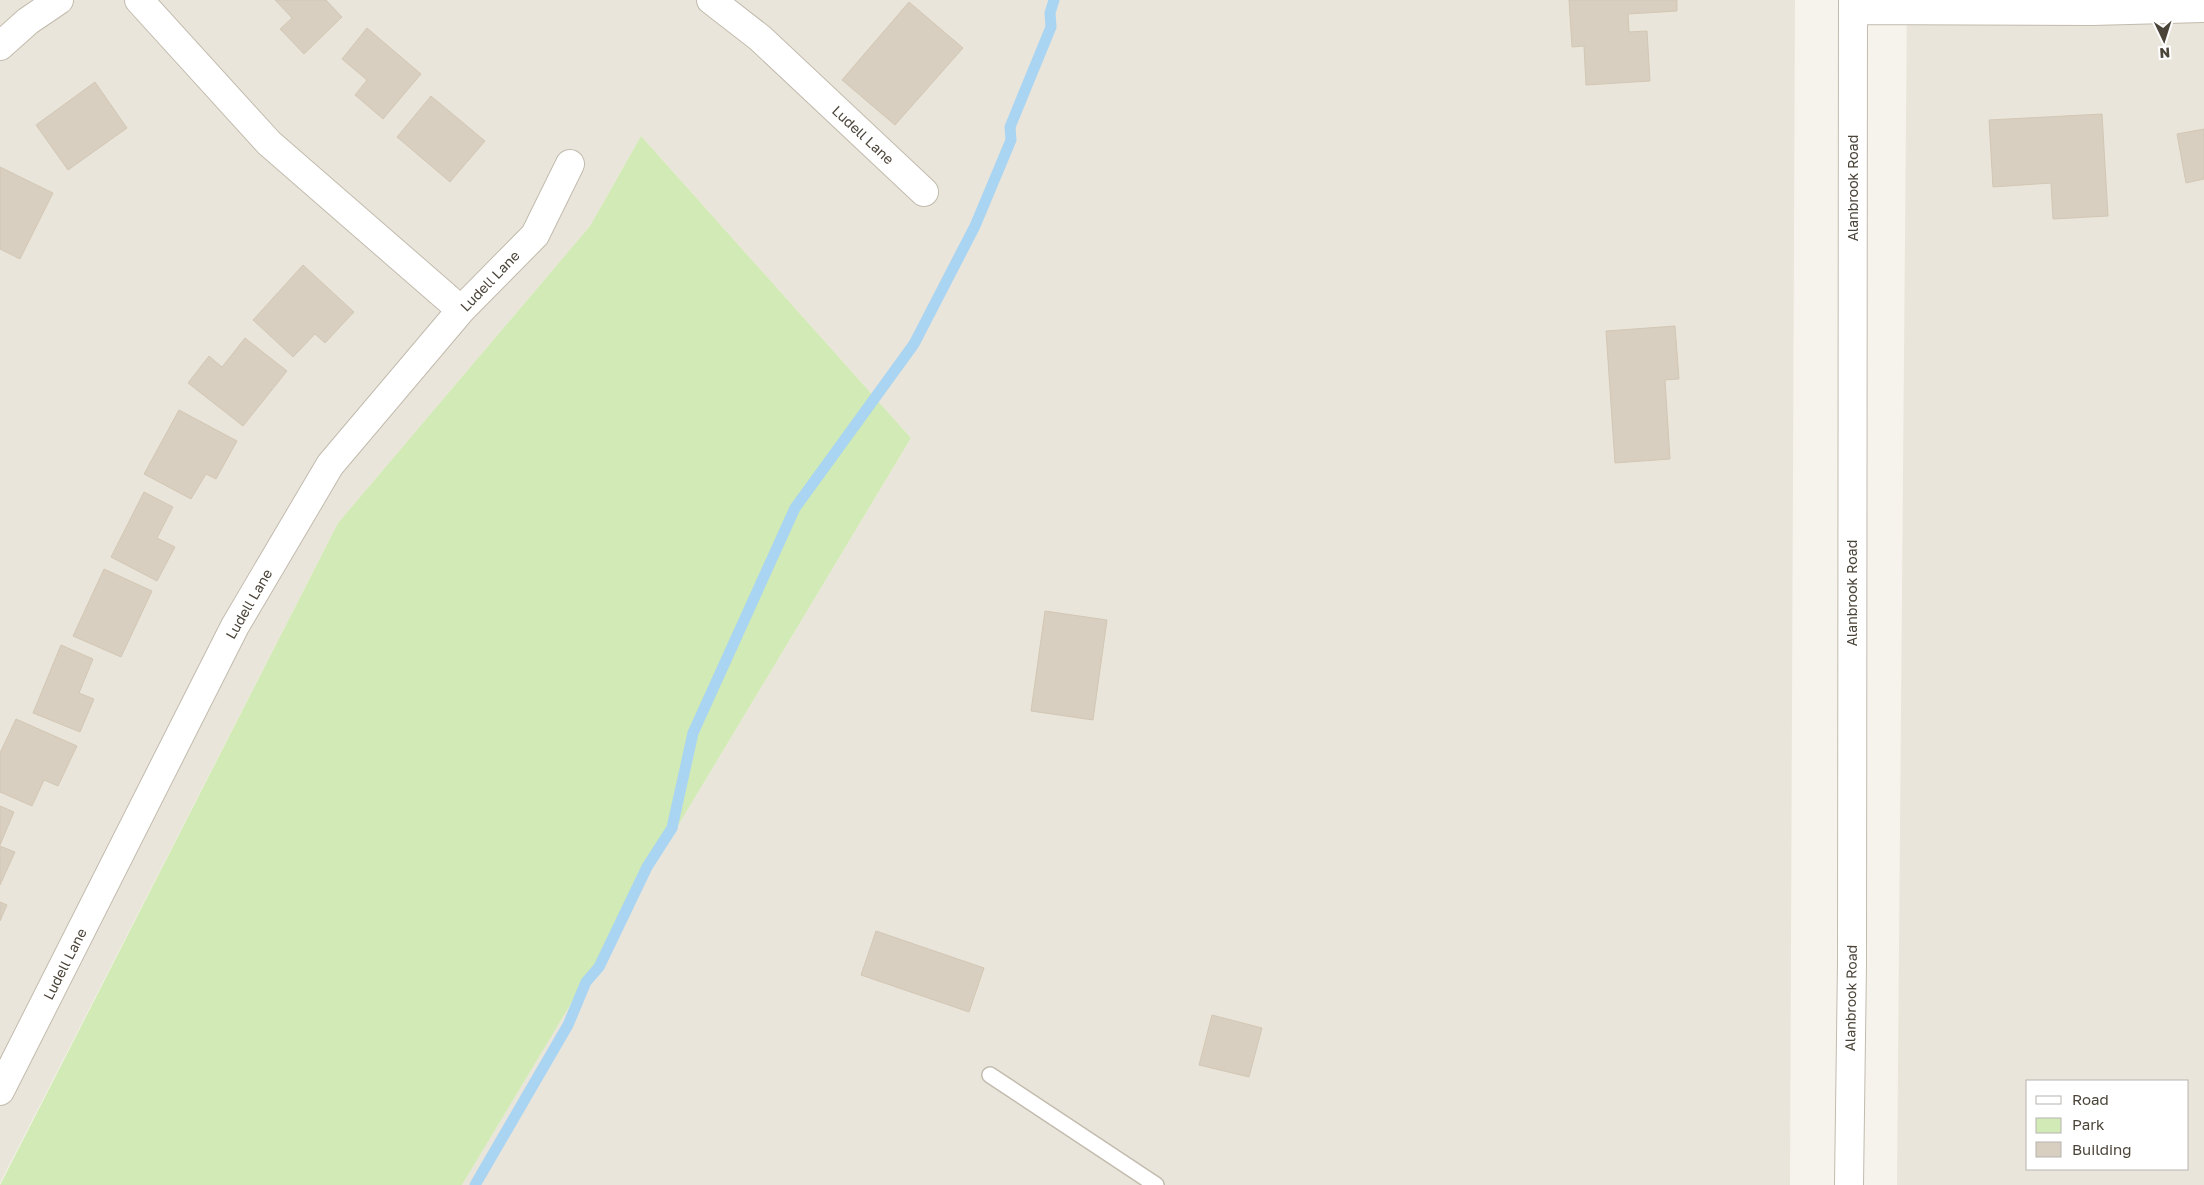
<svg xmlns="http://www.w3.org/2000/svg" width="2204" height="1185" font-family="'Golos Text',sans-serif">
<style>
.residential{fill:#eae5da;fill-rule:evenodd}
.green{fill:#d2eab5}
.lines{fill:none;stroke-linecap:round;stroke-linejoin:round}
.stream{stroke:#a9d4f2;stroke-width:11}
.building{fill:#d8cfc1;stroke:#d3c7b4}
.lane-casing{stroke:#c2bbae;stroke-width:18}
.street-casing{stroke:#c2bbae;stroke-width:30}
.lane{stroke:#fff;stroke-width:15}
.street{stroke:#fff;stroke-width:28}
.labels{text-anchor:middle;stroke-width:4;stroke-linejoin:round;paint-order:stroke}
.street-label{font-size:14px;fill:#4b4439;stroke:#fff}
</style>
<rect width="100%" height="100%" fill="#f6f3ec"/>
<path class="residential" d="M0,0H1795L1790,1185H462L911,438L641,136L590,226L338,523L0,1183Z
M1907,0H2204V1185H1897ZM2028,1081H2188V1169H2028Z"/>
<path class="green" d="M641,136L911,438L462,1185H0L338,523L590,226Z"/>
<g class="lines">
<path class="stream" d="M475,1185L568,1025L586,982L599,967L647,867L672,828L693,733L795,508L914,344L975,226L1011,140L1010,127L1051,27L1050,13L1054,0"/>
</g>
<path class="building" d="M275,0H326L342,17L304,54L280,29L292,18Z
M1569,0H1677V11L1628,14L1629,32L1647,31L1650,81L1586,85L1584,46L1572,47Z
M909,2L963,48L895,125L842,80Z
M367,28L421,74L383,119L355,95L367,80L342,59Z
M95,82L127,128L68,170L36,125Z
M431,96L485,141L450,182L397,137Z
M2102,114L2108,216L2053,219L2051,183L1993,187L1989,120Z
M2204,129V179L2186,183L2177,134Z
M0,167L53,193L20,259L0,249Z
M303,265L354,312L325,343L315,334L293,357L253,320Z
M1675,326L1679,379L1665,380L1670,459L1615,463L1606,331Z
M245,338L287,371L243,426L188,383L209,356L222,367Z
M179,410L237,441L216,479L206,474L191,499L144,474Z
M144,492L173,507L157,538L175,547L157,581L111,557Z
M104,569L152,591L121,657L73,636Z
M1045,611L1107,620L1093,720L1031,711Z
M61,645L93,659L79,693L94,699L80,732L33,713Z
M16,719L77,746L58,786L44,780L32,806L0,792V753Z
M0,806L14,812L0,845Z
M0,846L15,852L0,885Z
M0,902L7,905L0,921Z
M876,931L984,968L969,1012L861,975Z
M1212,1015L1262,1028L1249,1077L1199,1065Z"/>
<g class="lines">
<g class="lane-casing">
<path id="lane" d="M990,1075L1156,1185"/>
</g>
<g class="street-casing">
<path id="street" d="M139,0L269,143L461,310
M711,0L760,38L924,192
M1853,10L2092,11L2204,8
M0,46L28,21L59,0
M0,1091L235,626L330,465L461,310L535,235L570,164
M1849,1185L1852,964L1853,0"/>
</g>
<use href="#lane" class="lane"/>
<use href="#street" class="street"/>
</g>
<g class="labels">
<g class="street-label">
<text transform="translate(863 135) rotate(43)" y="5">Ludell Lane</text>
<text transform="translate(1853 188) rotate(-90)" y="5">Alanbrook Road</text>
<text transform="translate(490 281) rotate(-46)" y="5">Ludell Lane</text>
<text transform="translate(1852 593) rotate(-90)" y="5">Alanbrook Road</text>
<text transform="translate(249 604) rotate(-60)" y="5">Ludell Lane</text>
<text transform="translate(65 964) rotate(-63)" y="5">Ludell Lane</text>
<text transform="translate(1851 998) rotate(-89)" y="5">Alanbrook Road</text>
</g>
</g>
<rect x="2026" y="1080" width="162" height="90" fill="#ffffff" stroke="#b7b4b0"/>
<rect x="2036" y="1096" width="25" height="8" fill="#ffffff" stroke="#b7b4b0"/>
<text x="2072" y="1105" font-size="15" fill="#4b4439">Road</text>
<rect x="2036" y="1118" width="25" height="15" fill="#d2eab5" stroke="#b7b4b0"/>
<text x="2072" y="1130" font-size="15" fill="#4b4439">Park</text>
<rect x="2036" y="1142" width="25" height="15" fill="#d8cfc1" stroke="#b7b4b0"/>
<text x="2072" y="1155" font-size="15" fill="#4b4439">Building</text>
<g transform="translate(2164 40) rotate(176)" stroke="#ffffff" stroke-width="4" paint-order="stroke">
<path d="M0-4L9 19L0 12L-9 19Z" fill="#4b4439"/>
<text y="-8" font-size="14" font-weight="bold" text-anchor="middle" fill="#4b4439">N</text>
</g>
</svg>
